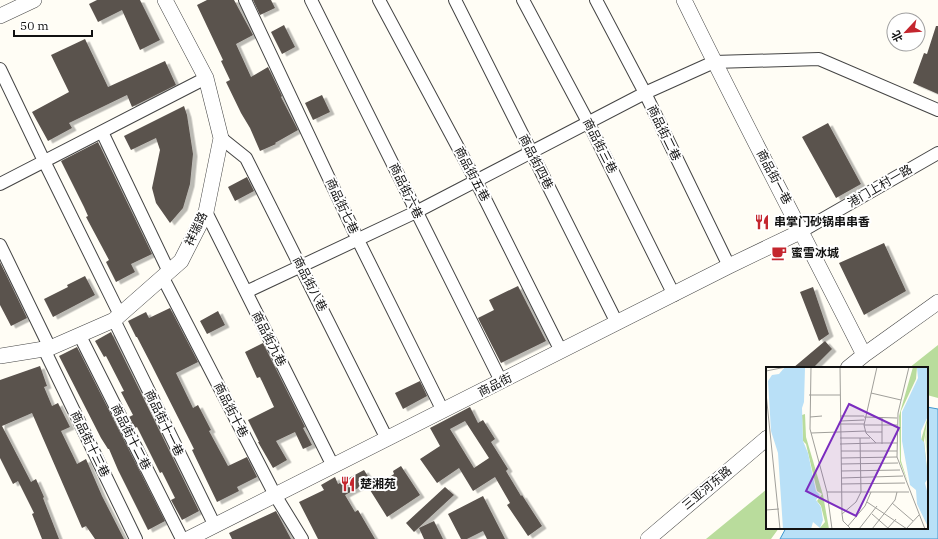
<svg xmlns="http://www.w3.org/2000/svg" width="938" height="539" font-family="'IBM Plex Serif','Noto Sans SC',serif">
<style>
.forest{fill:#b9dc9c}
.water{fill:#b9e0f7;stroke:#3f96cf}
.building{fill:#5a524d;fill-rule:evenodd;filter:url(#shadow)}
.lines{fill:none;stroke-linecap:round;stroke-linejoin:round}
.minor-casing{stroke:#444;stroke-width:14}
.tertiary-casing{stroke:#444;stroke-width:16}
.minor{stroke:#fff;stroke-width:12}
.tertiary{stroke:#fff;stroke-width:15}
.labels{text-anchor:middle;stroke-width:4;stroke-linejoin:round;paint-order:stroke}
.street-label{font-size:12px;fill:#111;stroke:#fff}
.poi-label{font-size:12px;font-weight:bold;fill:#111;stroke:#fff;text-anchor:start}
.inset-road{fill:none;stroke:#a09f9a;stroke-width:1}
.view{fill:#7b2cbf;fill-opacity:0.15;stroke:#7b2cbf;stroke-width:2}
.inset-edge{fill:none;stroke:#111;stroke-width:2}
</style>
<defs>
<filter id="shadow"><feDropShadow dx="4.5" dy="2.5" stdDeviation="0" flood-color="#0004"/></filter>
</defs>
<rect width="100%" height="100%" fill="#fffdf5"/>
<path class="forest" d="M938,345V398L927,395V368H909Z
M767,489V528H779L771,539H706Z"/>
<path class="water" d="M927,407L938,409V539H780L786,528H927Z"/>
<path class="building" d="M97,0H140L160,40L140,50L122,10L98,22L89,4Z
M207,0H234L253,35L236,44L251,77L268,67L282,96L281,97L298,130L275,143L276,144L260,151L250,128L241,113L226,82L230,80L221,61L223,60L197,5Z
M253,0H271L275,8L260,15Z
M284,25L295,47L282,54L271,32Z
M936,26H938V94L913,83L924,53L927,54Z
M85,39L108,87L165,61L176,85L132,107L127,95L69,123L72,128L48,141L32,112L69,92L51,55Z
M322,95L330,112L313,120L305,103Z
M184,106L187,115L193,154L190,184L183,208L170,223L156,203L152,188L160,150L156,138L131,150L124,136Z
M828,123L861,184L836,198L802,137Z
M98,142L152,254L131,264L135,272L116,282L106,262L109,260L86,217L88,216L84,207L61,161Z
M247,177L254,191L235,201L228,187Z
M884,243L906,291L864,315L839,263Z
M0,262L27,318L11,326L0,305Z
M85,276L95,295L53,317L44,299L68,287L67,285Z
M518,286L546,341L501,363L478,318L494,310L489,300Z
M813,287L829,334L819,341L800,292Z
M170,308L198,362L176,373L193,408L198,405L211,430L209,431L228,466L247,457L257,477L237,487L239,491L217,502L192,450L194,449L151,364L137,337H136L128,321L146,312L149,318Z
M218,311L225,325L207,334L200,321Z
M111,332L199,511L182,520L171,500L175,498L162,472L160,473L137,427L135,428L129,417L133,415L121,392L124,391L106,356L104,357L95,341Z
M825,341L832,349L813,368H793Z
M263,343L305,427L303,428L312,445L303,449L295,432L276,441L287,460L273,468L258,442H259L248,420L274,407L260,377L257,378L245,352Z
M77,347L165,521L148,530L118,470L109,449H108L101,438L59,356Z
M40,366L47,386L44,387L52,406L58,403L70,427L61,431L77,464L86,459L102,496L124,539H95L86,526L82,528L32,413L2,426L31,482L36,479L44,497L43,498L59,539H42L32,514L34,513L18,481L13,484L0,458V380Z
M420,381L427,396L403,409L395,393Z
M470,407L478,423L483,420L495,439L491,442L508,469L506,471L521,496L522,495L542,526L528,536L507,505L510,503L495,477L473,491L459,468L437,483L420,459L440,446L430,428ZM465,421L489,458L474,468L450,429Z
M401,466L420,495L387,517L370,490L394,474L393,471Z
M364,470L371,481L345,495L355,512L358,510L375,539H318L299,502L324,490L321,485L335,477L338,484Z
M445,487L454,495L414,532L406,523Z
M483,496L505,539H487L483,531L467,539H461L448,514Z
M276,511L291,539H232L229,533Z
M434,521L443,539H424L419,528Z"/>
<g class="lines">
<g class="minor-casing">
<path id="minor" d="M245,0L358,240L443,411
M311,0L501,381
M379,0L476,181L561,351
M455,0L617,323
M523,0L588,122L674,295
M596,0L645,93L729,266
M0,69L44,161L120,315
M102,132L169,272
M221,138L246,158L387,439
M0,184L206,78
M206,212L333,466
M802,231L938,153
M0,245L50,348
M163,278L275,495L302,539
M246,292L416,212L645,93L714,62L819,59L938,110
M114,320L215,526
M80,336L182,539
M44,349L136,539"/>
</g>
<g class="tertiary-casing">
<path id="tertiary" d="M684,0C742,119 804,236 864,355
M0,16L34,0
M0,356L50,348L114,320L181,261L206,212L221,138L206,78L165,0
M848,368L864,355L938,302
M188,539L729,266L802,231
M648,539L767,438"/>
</g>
<use href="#minor" class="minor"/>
<use href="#tertiary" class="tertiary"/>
</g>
<defs>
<g id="restaurant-bare" transform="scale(1.2)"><path d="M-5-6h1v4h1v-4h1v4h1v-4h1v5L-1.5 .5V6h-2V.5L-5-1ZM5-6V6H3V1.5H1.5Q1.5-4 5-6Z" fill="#c4262e" stroke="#fff" stroke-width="2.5" paint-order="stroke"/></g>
<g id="cafe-bare" transform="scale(1.2)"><path d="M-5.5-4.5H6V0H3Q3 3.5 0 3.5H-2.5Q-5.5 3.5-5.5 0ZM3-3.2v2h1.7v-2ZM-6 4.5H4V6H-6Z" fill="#c4262e" stroke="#fff" stroke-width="2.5" paint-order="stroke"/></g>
</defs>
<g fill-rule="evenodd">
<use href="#restaurant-bare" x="762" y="222"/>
<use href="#cafe-bare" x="779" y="253"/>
<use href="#restaurant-bare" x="348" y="484"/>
</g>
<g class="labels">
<g class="street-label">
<text transform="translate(664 133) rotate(64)" y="4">商品街二巷</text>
<text transform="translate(600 146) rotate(63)" y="4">商品街三巷</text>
<text transform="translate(536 162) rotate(63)" y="4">商品街四巷</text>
<text transform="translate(472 174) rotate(62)" y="4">商品街五巷</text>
<text transform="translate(774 177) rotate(62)" y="4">商品街一巷</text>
<text transform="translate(880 186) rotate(-30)" y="4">港门上村一路</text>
<text transform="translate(406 191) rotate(64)" y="4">商品街六巷</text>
<text transform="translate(342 206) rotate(65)" y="4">商品街七巷</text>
<text transform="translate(196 229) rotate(-65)" y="4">祥瑞路</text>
<text transform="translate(310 284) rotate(63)" y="4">商品街八巷</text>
<text transform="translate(269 339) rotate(63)" y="4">商品街九巷</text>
<text transform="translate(495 385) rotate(-27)" y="4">商品街</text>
<text transform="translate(231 410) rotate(63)" y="4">商品街十巷</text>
<text transform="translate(164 423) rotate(64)" y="4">商品街十一巷</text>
<text transform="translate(131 437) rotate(63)" y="4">商品街十二巷</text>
<text transform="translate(90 444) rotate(64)" y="4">商品街十三巷</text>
<text transform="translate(707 488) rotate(-40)" y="4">三亚河东路</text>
</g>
<g class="poi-label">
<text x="774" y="226">串掌门砂锅串串香</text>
<text x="791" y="257">蜜雪冰城</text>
<text x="360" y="488">楚湘苑</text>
</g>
</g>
<g transform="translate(766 367)">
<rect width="162" height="162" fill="#fffdf5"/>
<path d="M162,52V98L159,70Z" fill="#d5ebbd"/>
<path d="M147,0H151L150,12L135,44V94L142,116L134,95L133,49ZM39,47L40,70L57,128L63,162H53L59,155L55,139L51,134L56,127L51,124L40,77L37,74L36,48ZM162,49L158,74L162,112L155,73Z" fill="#b9dc9c"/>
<path d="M19,0L39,1L38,35L36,41L37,74L42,86L50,124L54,128L50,133L55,140L57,153L54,161L47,155L45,162H17L12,86L5,64L2,14L6,8L13,7ZM162,0V49L155,64V72L158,75L162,111L159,116L162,128V160L151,137L150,123L144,118L136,74V45L152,11L151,1Z" fill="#b9e0f7"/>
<path class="inset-road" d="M45,0L44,62L61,125L66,162M74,0L76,147L77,154L85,162M111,0L98,58L100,66L110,76H131M143,0L132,46L131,90L159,162M0,4L20,0M0,26L14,162M105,26L135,33M43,28H74M74,49H98M44,50L56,49M98,50L131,51M116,50V77M74,54L98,53M74,57H98M98,58H131M100,65H116M45,66L100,64M74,71H104M74,77L110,76M75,84H131M75,91L131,90M75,97L132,96M75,104L134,103M75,111L137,109M75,117L139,116M61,125H143M101,135L141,162M126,136L147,154M0,143L13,142M76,147L90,135L95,125L94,71M106,147L123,162M82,159L99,139L105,125M93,162L111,139M106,162L129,133L131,125M121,162L130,152M140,162L153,148"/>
<path class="view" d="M83,37L133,61L90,149L40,124Z"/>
<rect width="162" height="162" class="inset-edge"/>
</g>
<g transform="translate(906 32) rotate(244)"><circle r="19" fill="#ffffff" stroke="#a0a0a0"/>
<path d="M0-3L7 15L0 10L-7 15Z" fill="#c4262e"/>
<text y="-6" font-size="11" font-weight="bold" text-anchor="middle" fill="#111111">北</text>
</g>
<path d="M14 30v6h78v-6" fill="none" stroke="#111111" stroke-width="2"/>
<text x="20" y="30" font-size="12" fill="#111111" stroke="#ffffff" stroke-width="3" paint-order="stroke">50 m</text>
</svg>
